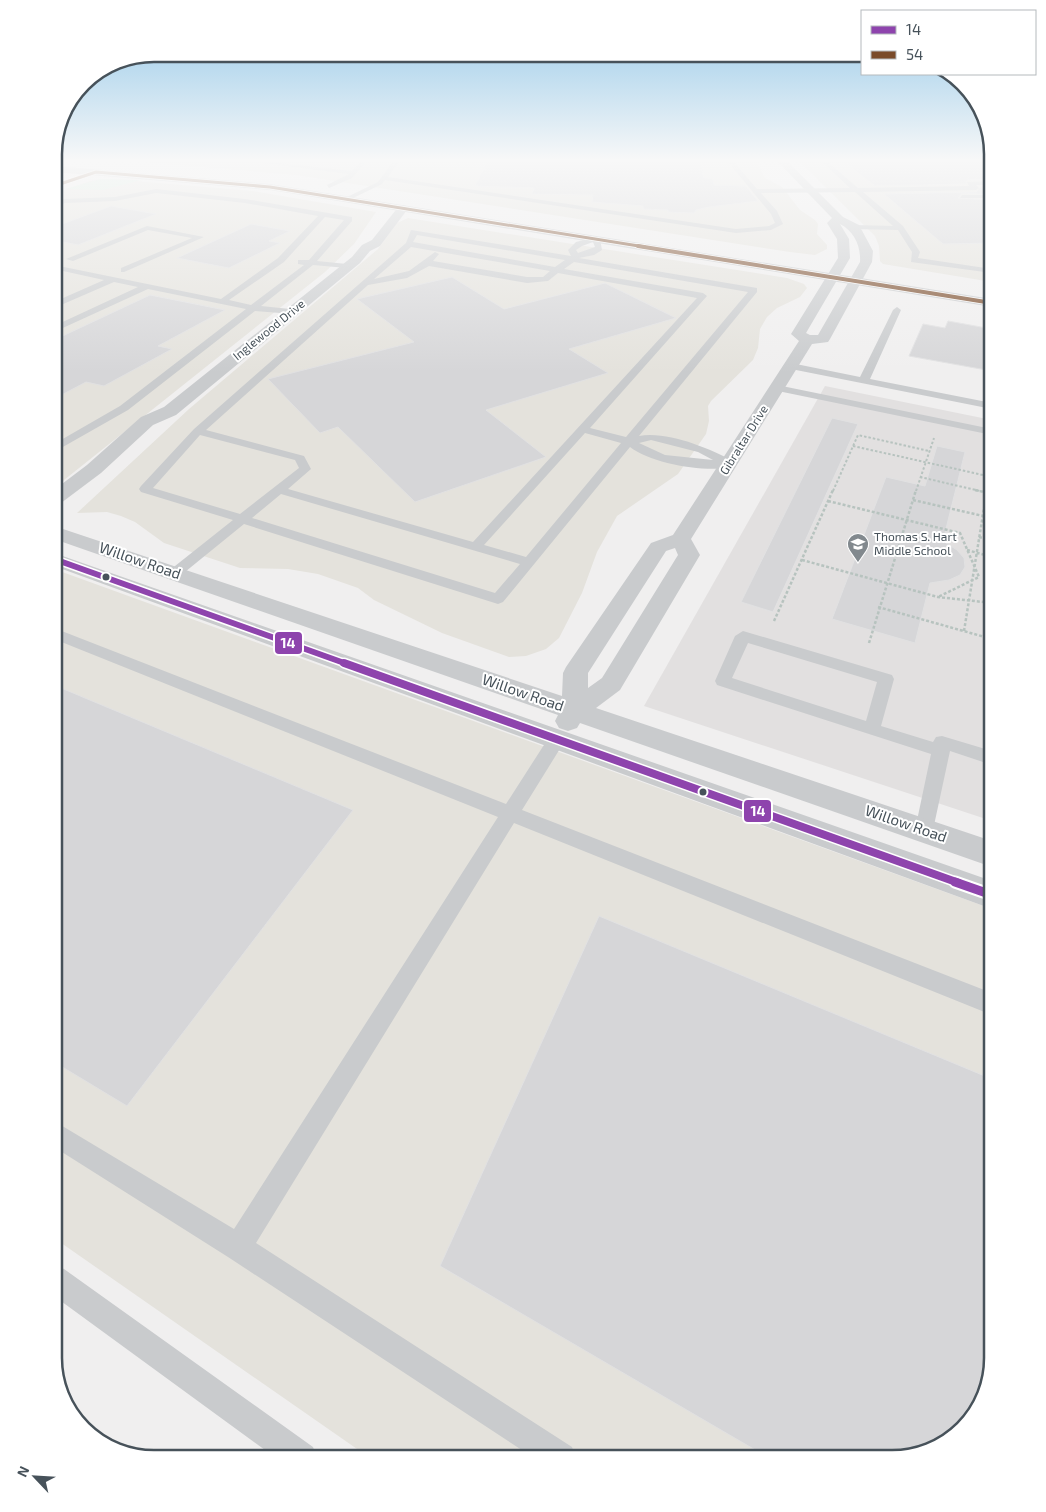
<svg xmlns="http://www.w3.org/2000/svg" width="1046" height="1512" font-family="'Exo 2',sans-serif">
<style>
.commercial{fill:#e4e2dc}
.education{fill:#e2e0e0}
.green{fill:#d4eddd}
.building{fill:#d6d6d8;stroke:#e1e1e2}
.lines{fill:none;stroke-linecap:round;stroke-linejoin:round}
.path-far1{stroke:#b7c3bf;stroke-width:2;stroke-dasharray:2.5 2;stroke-linecap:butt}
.path{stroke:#b7c3bf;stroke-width:2.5;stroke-dasharray:3 2;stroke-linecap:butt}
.service{fill:#c9cbcd;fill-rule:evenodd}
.minor{fill:#c9cbcd;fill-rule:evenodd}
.tertiary{fill:#c9cbcd;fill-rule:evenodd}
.secondary{fill:#caccce;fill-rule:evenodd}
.bus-1-far2-casing{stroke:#fff;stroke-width:9}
.bus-1-far1-casing{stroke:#fff;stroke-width:11}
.bus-1-casing{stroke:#fff;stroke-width:13}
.bus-2-far1-casing{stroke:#fff;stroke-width:4.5}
.bus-2-casing{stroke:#fff;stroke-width:5.5}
.bus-1-far2{stroke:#8e44ad;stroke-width:6}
.bus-1-far1{stroke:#8e44ad;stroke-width:8}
.bus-1{stroke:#8e44ad;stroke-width:9}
.bus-2-far1{stroke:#7a4b2a;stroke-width:3}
.bus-2{stroke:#7a4b2a;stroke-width:4}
.bus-dot{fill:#47525a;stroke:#fff;stroke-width:2}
.labels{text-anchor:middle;stroke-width:4;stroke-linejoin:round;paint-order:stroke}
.far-street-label{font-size:12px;fill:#47525a;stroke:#fff}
.far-poi-label{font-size:12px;fill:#47525a;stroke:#fff;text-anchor:start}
.street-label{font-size:15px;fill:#47525a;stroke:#fff}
.rim{fill:none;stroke:#47525a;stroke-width:2.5}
.line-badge{stroke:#fff;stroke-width:2}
.badge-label{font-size:14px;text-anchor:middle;font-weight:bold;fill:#fff}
</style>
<rect width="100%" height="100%" fill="#f0efef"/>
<path class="commercial" d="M144,162H757L765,178L782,187L800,210L815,220L818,224L817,234L827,245V249L815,255L790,252L296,175Z
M800,162H992V282L883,264L880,261L879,246L875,236Z
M111,179L253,191L376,212L354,244L325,272L54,488V194L90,181Z
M408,218L787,278L804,284L807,288L800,297L777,308L767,317L760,329L758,348L753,360L711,401L708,406L709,421L706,434L678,474L617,516L597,552L582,593L559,638L546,649L526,656L509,657L442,633L374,600L358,588L318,574L288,569L240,568L164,543L135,522L121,516L107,512L77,513L189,409L378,249L397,223Z
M54,569L992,909V1358L979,1408L942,1445L892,1458H370L54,1238Z"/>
<path class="education" d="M825,386L992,420V821L644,706Z"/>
<path class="green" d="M100,179L141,180L103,190L65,189Z"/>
<path class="building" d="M487,162H700L704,178L712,179L714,185L746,186L758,201L709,207L696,210L694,213L668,212V210L643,209V206L592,202L593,195L532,194L534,188L475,186Z
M845,162H982L992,168V179L967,180L966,184L875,186Z
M980,187H992V195L962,193L958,198L992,200V243L943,244L884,194L976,192Z
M111,206L156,214L78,245L54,240V227Z
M251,224L290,231L269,241L280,243L229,268L177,258Z
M452,277L504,309L605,283L676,318L569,349L608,373L486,410L546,457L415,502L338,427L320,433L268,379L414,342L357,299Z
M150,295L225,310L158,346L172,349L104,386L86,382L54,399V340Z
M948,321L992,329V371L909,356L923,324L945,328Z
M832,418L858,424L773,612L741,602Z
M937,446L965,452L943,541L957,550L964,558L965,567L960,575L949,580L930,583L915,643L832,619L886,477L925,486Z
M54,685L353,810L127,1106L54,1062Z
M599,916L992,1079V1358L979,1408L942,1445L892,1458H769L440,1266Z"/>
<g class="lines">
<path class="path-far1" d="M853,446L992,477
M920,477L980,491
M833,491L858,435L929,451
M916,491L934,438
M987,491L989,477"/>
<path class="path" d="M975,490L992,494
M913,500L992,518
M828,501L960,533L979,577L938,597
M979,537L992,540
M967,550L992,557
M802,560L938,597L992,603
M878,607L992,639
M774,621L833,490
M964,631L987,490
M869,643L916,490"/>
<path class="service" d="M254,162H271L352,171L360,162H366L352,178L329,188L327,185L349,174Z
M393,162H399L388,177L736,229L769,226L775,223L771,214L728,162H734L757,189L850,188L822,162H828L858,188L969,186L967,182L992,181V185H976L979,188L976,190L863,192L903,226L920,252L918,258L992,269V273L911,262L912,252L898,230L852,229L851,227L855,225L893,226L855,192L761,193L777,211L783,224L771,230L736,233L385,180L382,184L349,200H345V198L378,182Z
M156,189L245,199L352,217V221L317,261L347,264L351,266L347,268L313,265L261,306L290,309L293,310V314L255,311L128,410L54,452V444L120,406L246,309L148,289L54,332V326L138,287L114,282L54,308V302L104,280L54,269V265L221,299L278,258L318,216L245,203L156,193L115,201L65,203L54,207V203L64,199L115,197ZM325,217L344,220L309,260H298V264L304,265L251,305L229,300L284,262Z
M962,195H990L992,198H960Z
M147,226L204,237L124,272H121V268L192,238L148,230L73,261L66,259Z
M411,230L571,256L568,250L576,242L596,237L600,239L602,250L594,255L579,258L757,288V292L639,436C668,431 708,448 733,461V467C706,473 652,464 630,447L503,602L498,604L244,524L180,576H170L168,573L170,570L233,520L141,492L139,489L141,486L194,429L406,243ZM417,235L565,260L555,267L413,242ZM593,242L595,247L578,253L576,250L582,246ZM411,247L550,271L543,277H527L433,261L439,254L435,252L409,271L374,279ZM574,262L748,292L626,437L590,428L707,296L703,293L564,269ZM429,266L527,283L548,281L558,273L697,298L473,542L288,489L311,469L304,456L206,430L368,285L407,278ZM585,433L621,443L526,557L484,545ZM200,435L295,460L299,468L240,514L153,488ZM651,440L698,452L713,460L665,455L639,443ZM281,494L520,564L495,593L252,518Z
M897,307L901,310L870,379L992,403V409L791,369L786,366L791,363L860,377L893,310Z
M777,385L992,429V435L773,390L772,388Z
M54,628L506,804L551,734L557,733L563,734L566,739L522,810L992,993V1015L514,823L256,1243L572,1447L576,1458H534L228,1257L54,1147V1121L234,1229L498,817L54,639Z
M743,631L892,675L894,679L881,726L933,742L936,737L942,736L992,751V765L950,751L933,830L931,836L924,838L917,836L915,830L931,754L717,685L715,681L735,636ZM748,643L877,682L866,721L732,678Z
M54,1265L64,1269L313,1447L317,1458H276L54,1296Z"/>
<path class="minor" d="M403,205L407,206V210L380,246L370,251L360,263L176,415L153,425L101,473L61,503L54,505V490L87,465L141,417L164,407L352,257L362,245L372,240L399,206Z"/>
<path class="tertiary" d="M778,162H788L843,217L859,225L873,251L872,262L830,339L828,342L812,344L691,539L700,555L620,690L596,708L992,841V867L580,723L577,728L568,731L559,728L555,721L558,715L54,539V526L562,696L563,673L566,667L651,543L673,535L799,341L791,334L838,258L837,239L827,223L832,218ZM840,224C854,231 861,246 860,262L818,335H810L806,333L850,258L849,239ZM675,548L678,555L602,678L588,688V673L666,551Z
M54,553L992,881V909L54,566Z"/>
<path class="secondary" d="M54,166L270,184L992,299V307L270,190L54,172Z"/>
<g class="bus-1-far2-casing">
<path id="bus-1-far2" d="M54,559L347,664"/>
</g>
<g class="bus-1-far1-casing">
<path id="bus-1-far1" d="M344,663L959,883"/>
</g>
<g class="bus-1-casing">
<path id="bus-1" d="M955,882L992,895"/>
</g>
<g class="bus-2-far1-casing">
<path id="bus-2-far1" d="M54,186L96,172L270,187L645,247"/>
</g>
<g class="bus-2-casing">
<path id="bus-2" d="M638,246L992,303"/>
</g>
<use href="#bus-1-far2" class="bus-1-far2"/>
<use href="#bus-1-far1" class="bus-1-far1"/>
<use href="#bus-1" class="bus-1"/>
<use href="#bus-2-far1" class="bus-2-far1"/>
<use href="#bus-2" class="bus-2"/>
</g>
<linearGradient id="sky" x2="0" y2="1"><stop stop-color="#8fc6e8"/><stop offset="0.43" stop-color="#f8f8f8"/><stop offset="1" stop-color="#f8f8f8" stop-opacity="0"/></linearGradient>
<rect width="1046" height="373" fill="url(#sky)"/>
<defs>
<g id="school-pin" transform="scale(1.125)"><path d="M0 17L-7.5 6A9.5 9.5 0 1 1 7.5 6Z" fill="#82898e" stroke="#fff"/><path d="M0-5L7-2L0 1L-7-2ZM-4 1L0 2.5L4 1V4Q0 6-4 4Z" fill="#fff"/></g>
</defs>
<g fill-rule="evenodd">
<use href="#school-pin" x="858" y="544"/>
</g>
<g class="bus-dot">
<circle cx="106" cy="577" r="4.5"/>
<circle cx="703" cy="792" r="4.5"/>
</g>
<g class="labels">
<g class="far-street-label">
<text transform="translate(269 330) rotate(-39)" y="4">Inglewood Drive</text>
<text transform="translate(744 440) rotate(-58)" y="4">Gibraltar Drive</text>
</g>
<g class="far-poi-label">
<text x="874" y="541">Thomas S. Hart<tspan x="874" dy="14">Middle School</tspan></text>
</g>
<g class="street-label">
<text transform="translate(140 561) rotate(19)" y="5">Willow Road</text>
<text transform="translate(523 693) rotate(19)" y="5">Willow Road</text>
<text transform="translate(906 824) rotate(19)" y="5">Willow Road</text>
</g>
</g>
<path d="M0 0H1046V1512H0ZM154 62H892A92 92 0 0 1 984 154V1358A92 92 0 0 1 892 1450H154A92 92 0 0 1 62 1358V154A92 92 0 0 1 154 62Z" fill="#fff" fill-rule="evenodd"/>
<path class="rim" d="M154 62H892A92 92 0 0 1 984 154V1358A92 92 0 0 1 892 1450H154A92 92 0 0 1 62 1358V154A92 92 0 0 1 154 62Z"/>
<g class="line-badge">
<rect x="274" y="631" width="29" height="24" rx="5" fill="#8e44ad"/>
<rect x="743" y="799" width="29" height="24" rx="5" fill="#8e44ad"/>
</g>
<g class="badge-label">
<text x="288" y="648">14</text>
<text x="758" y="816">14</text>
</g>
<rect x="861" y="10" width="175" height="65" fill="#ffffff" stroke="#b5babd"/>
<rect x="871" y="26" width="25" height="8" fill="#8e44ad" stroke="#b5babd"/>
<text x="906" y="35" font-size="15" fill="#47525a">14</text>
<rect x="871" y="51" width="25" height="8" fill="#7a4b2a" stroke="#b5babd"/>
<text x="906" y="60" font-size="15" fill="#47525a">54</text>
<g transform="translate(35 1477) rotate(295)" stroke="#ffffff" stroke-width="4" paint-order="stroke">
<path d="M0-4L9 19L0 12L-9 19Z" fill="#47525a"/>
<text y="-8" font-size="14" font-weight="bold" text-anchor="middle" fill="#47525a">N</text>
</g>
</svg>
